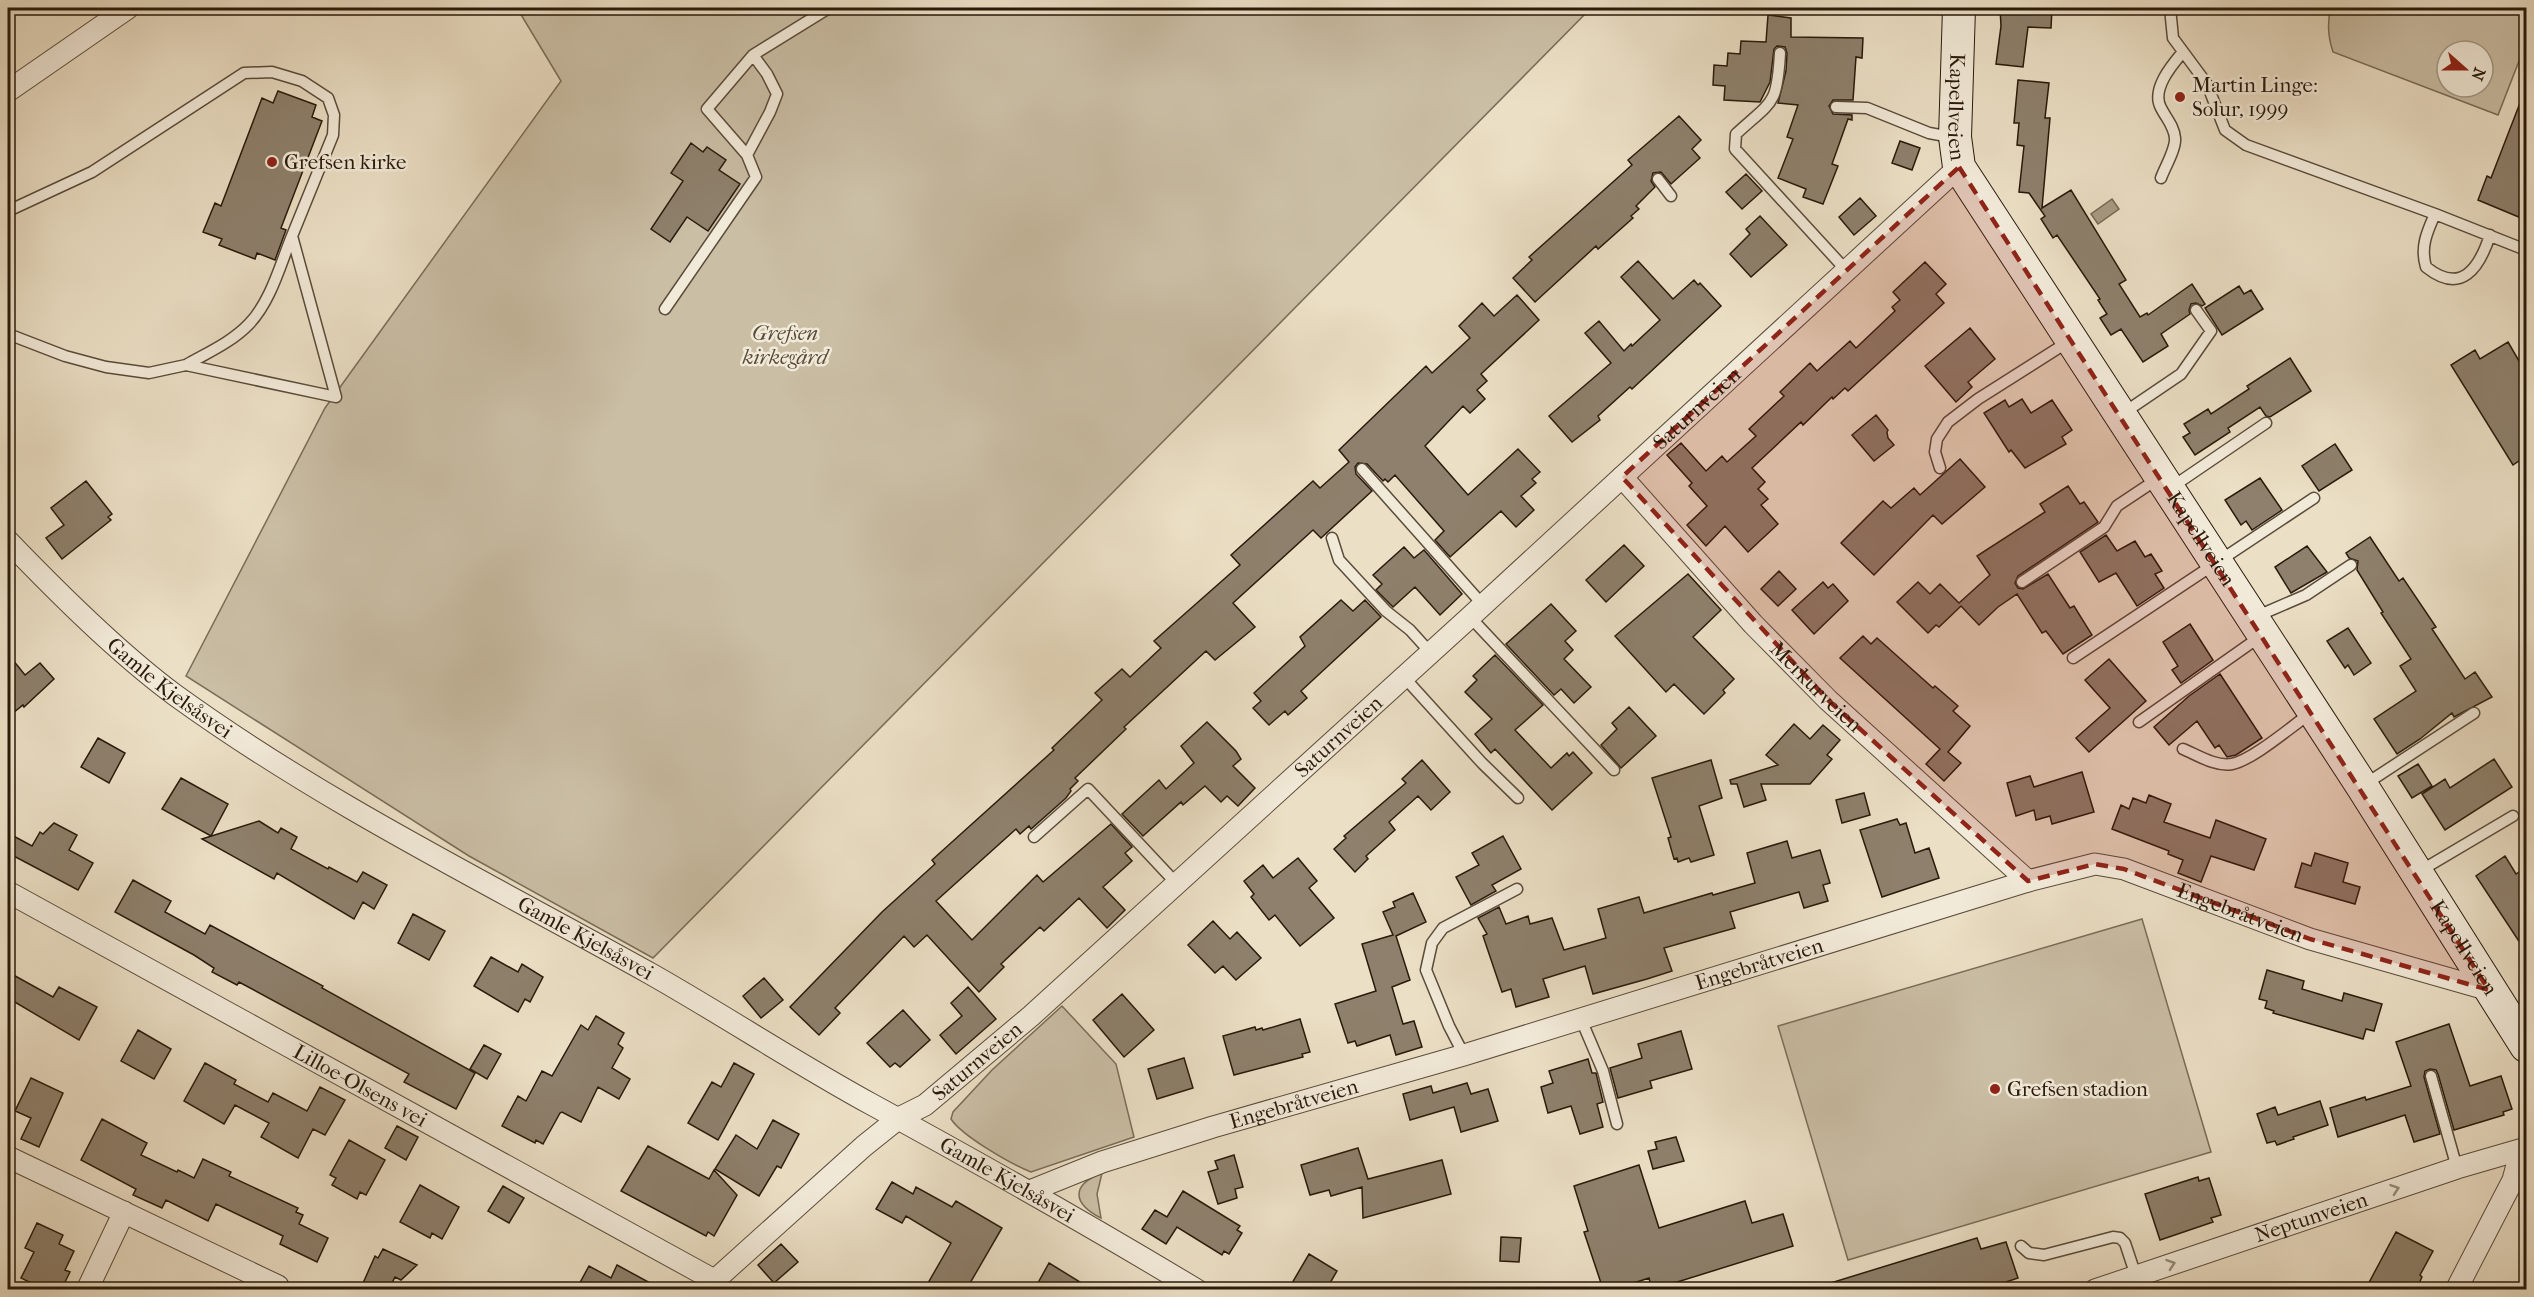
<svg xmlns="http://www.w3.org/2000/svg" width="2534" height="1297" font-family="'IM FELL French Canon',serif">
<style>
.green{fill:#cabea5;stroke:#7a6c58;stroke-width:1.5;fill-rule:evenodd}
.water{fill:#a99c86;stroke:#766855;stroke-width:1.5}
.building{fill:#8e806c;stroke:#291a0b;stroke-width:1.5}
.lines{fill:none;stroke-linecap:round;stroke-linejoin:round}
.lane-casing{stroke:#5a4b3a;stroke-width:13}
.street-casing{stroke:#5a4b3a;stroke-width:23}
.secondary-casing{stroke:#291a0b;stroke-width:34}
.lane{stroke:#f2ead9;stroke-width:10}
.street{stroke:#f2ead9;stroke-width:21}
.secondary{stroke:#f2ead9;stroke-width:32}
.oneway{stroke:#988c7c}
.marked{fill:#8f2418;fill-opacity:0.2;stroke:#8f2418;stroke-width:4.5;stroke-dasharray:12 8;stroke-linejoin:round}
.poi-dot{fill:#8f2418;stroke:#f2ead9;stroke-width:2}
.labels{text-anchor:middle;stroke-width:5;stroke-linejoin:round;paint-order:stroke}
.poi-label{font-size:21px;fill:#291a0b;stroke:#f2ead9;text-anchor:start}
.street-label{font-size:21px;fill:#291a0b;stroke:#f2ead9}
.park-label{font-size:21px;font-style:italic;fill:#594b39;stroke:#f2ead9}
</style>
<rect width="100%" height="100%" fill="#ebdfc5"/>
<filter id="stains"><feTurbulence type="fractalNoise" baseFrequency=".00333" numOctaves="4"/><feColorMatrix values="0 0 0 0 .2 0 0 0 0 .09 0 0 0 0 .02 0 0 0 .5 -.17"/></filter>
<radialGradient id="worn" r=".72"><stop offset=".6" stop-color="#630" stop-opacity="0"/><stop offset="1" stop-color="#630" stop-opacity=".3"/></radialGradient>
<path class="green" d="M517,8H1591L653,958L469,856L186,676L325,408L561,81Z
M2331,8H2512L2526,13V43L2498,115L2333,52C2328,37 2327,22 2331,8ZM2447,51H2483V87H2447Z
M2142,919L2211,1152L1848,1260L1778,1026Z
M1062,1006L1116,1064L1134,1137L1031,1172C1011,1164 962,1136 951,1119L953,1112L992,1070Z
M1102,1173L1097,1194L1101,1218C1072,1203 1071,1185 1102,1173Z"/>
<path class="water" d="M2112,199L2119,209L2098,224L2091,214Z"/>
<path class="building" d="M2000,8H2052L2051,28L2028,27L2023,67L1996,64L2001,26Z
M1768,15L1791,18V37L1863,38L1862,58L1856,57L1853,100H1833L1829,106L1833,114L1852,115V120L1848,119L1832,164L1838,166L1823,204L1803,197L1806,189L1778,178L1793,139L1787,137L1798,105L1778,103L1786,71L1787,53L1785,47L1777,46L1774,49L1770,82L1760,102L1724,100L1725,86L1713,85L1714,65L1727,66L1728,53L1740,54L1741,41L1766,42Z
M2018,80L2049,83L2045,118H2050L2042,208L2071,190L2126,280L2119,284L2140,317L2147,313L2148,315L2192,284L2205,304L2202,306L2196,303L2191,304L2189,310L2190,314L2161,334L2168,346L2143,362L2121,329L2111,335L2100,318L2107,314L2098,300L2100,299L2057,235L2053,238L2041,219L2045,216L2029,193L2019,192L2024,146L2017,145L2019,123H2014Z
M2525,90L2526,91V220L2478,200L2487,176L2491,178Z
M278,91L316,105L312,117L322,121L281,228L286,230L275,260L257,253L255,259L219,245L222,239L203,232L215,203L221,206L262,98L273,103Z
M1679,116L1701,140L1692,149L1700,158L1671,184L1661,172L1653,173L1651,181L1655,187L1636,206L1639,209L1631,216L1633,218L1598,249L1596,246L1535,302L1513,278L1532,260L1529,257L1632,165L1628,160Z
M1900,141L1920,148L1912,170L1892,163Z
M691,143L703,152L707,147L726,160L719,170L740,184L708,231L687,217L670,242L651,229L683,181L671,173Z
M1746,174L1762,191L1742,209L1726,192Z
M1860,198L1876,216L1854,235L1839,217Z
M1760,216L1787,245L1751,277L1730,254L1750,234L1746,229Z
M1638,261L1673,299L1694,280L1698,285L1700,283L1721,306L1632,389L1630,387L1598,416L1600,420L1572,442L1549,416L1611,363L1585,333L1599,321L1624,351L1631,344L1632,346L1660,320L1621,277Z
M1925,262L1946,284L1936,294L1944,303L1848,391L1845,388L1833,399L1832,397L1803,425L1801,422L1752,468L1765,482L1758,489L1768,499L1761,505L1778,524L1748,552L1725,526L1706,546L1687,525L1707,506L1689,486L1692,483L1667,455L1681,443L1706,471L1722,456L1727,462L1756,436L1749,429L1784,396L1780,392L1810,363L1817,371L1850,341L1856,348L1895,311L1892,307L1900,300L1893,292Z
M2239,286L2244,294L2251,290L2263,309L2222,335L2205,308Z
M1517,295L1539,320L1481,374L1487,381L1477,390L1485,399L1470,413L1463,406L1425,446L1468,495L1518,449L1540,472L1532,479L1536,483L1521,496L1534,510L1516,527L1501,511L1450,557L1435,540L1444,531L1395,475L1388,482L1385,479L1383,481L1367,464L1358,463L1355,467L1356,474L1372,491L1321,538L1313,530L1233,603L1255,627L1215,660L1206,651L1124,727L1126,729L1075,778L1078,781L1070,789L1071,791L1066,798L1031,829L1029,826L1020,834L1016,829L936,901L972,940L1037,875L1043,882L1111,824L1132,847L1125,853L1132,861L1103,887L1125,910L1107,928L1079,898L1044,931L1040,927L1001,964L1004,967L979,992L927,935L914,947L904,936L835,1008L840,1013L819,1035L790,1007L882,912L935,864L932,860L1054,750L1052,748L1102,700L1095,693L1122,669L1130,677L1161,648L1154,641L1240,565L1231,555L1313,481L1320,488L1349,462L1339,450L1426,366L1432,373L1470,338L1459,326L1482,303L1494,316Z
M1970,328L1995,359L1968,382L1972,387L1956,402L1925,366Z
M2508,342L2526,373V456L2513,465L2451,365L2475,350L2480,359Z
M2290,358L2311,391L2270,417L2266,416L2260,407L2228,428L2230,432L2195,455L2183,437L2190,433L2184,424L2208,409L2211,414L2249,389L2247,386Z
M2022,399L2031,413L2052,400L2072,430L2062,437L2066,444L2025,468L2011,450L2009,452L1984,413L2005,400L2009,407Z
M1876,415L1888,430L1887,432L1888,438L1894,445L1874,461L1852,435Z
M2335,444L2352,470L2319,491L2302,466Z
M1960,459L1985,487L1942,524L1933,515L1874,575L1841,543L1883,501L1891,508L1914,488L1920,495Z
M2260,478L2282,510L2252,530L2246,521L2241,525L2225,500Z
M86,481L112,514L108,517L111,520L62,559L46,538L64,525L51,508Z
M2068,486L2080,504L2084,502L2098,522L2018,576L2015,583L2018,588L2023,589L2048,574L2070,608L2074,606L2092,635L2063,654L2046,631L2042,633L2017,594L1998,607L1979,625L1961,606L1939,627L1936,625L1928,633L1897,602L1918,582L1930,594L1940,584L1959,603L1990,575L1977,556L2045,512L2040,504Z
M2106,535L2117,551L2135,541L2145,557L2151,554L2162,571L2155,574L2164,588L2137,606L2116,573L2099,582L2080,552Z
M2370,537L2399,581L2403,578L2436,627L2432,629L2465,679L2475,672L2492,697L2454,717L2452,713L2420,739L2397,754L2374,719L2416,691L2400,666L2411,659L2381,613L2383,612L2357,570L2358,561L2349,558L2346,553Z
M1624,545L1644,566L1606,602L1586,580Z
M2307,546L2327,572L2291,593L2275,567Z
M1404,547L1414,558L1424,550L1462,594L1440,615L1415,587L1393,607L1376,590L1382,584L1373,575Z
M1779,571L1796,589L1778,606L1761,589Z
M1688,574L1721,610L1693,637L1734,679L1723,690L1725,693L1704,714L1674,684L1666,692L1615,636Z
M1823,582L1828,588L1833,584L1848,601L1814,634L1792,610Z
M1341,600L1353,611L1365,600L1381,617L1301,691L1307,698L1288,715L1285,711L1269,725L1253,708L1261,701L1254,693L1305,646L1300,637Z
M1551,604L1576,631L1565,641L1573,650L1564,659L1591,687L1574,703L1561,689L1554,695L1506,644Z
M2190,624L2213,660L2181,683L2172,670L2178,666L2163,642Z
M2348,628L2371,663L2354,675L2348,665L2345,668L2327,641Z
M1863,636L1871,644L1877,638L1933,688L1935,686L1958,706L1953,711L1970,726L1948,752L1961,763L1944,781L1926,764L1940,749L1840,658Z
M8,654L25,675L40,663L54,679L24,707L23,705L8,717Z
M1495,655L1543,705L1515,730L1551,768L1567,753L1569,756L1573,752L1592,773L1552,810L1495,749L1491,753L1475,734L1492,719L1465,692L1477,680L1473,676Z
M2109,659L2146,701L2089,752L2076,738L2110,708L2085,680Z
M2220,674L2262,738L2236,755L2227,757L2219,745L2215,748L2197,721L2169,745L2154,727L2189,696Z
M1629,707L1656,736L1621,768L1601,745L1617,729L1612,723Z
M1207,722L1236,751L1241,759L1233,766L1255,788L1238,806L1227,796L1221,802L1205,786L1183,805L1181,802L1143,836L1122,814L1159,780L1166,789L1194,763L1181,746Z
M1794,724L1810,739L1823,725L1840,740L1827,755L1832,759L1810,784H1761L1766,800L1744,807L1737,784H1731L1730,780L1778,765L1766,755Z
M98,738L125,753L109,783L81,767Z
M2494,759L2512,787L2445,830L2422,794L2445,779L2450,788Z
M1422,760L1450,792L1431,810L1418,796L1389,822L1395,830L1366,856L1368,859L1355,872L1334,849L1346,838L1344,836L1406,783L1402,779Z
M1711,760L1722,798L1699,806L1714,855L1691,862L1689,858L1678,862L1677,858L1674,859L1668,838L1671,837L1652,778Z
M2418,764L2432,786L2412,798L2398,776Z
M2082,772L2094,812L2052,824L2050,816L2036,820L2034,810L2016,816L2007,783L2030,776L2034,787Z
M181,778L228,804L211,836L162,809Z
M1864,793L1870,815L1842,823L1836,800Z
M2149,795L2171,804L2164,822L2210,838L2216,820L2266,839L2254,870L2211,856L2201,882L2178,873L2183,860L2168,854L2169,851L2112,829L2121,805L2129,809L2133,798L2146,803Z
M1897,819L1900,825L1906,823L1915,853L1929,848L1939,878L1882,897L1860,830Z
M259,821L278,833L281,828L297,837L291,849L328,869L329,867L357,882L363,872L387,885L374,909L363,902L354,919L277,873L274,879L202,839Z
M54,823L77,835L69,850L93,863L78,890L8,853V833L32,846L40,832L43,834Z
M1503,836L1521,869L1492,885L1496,891L1471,905L1456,877L1479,865L1472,853Z
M1787,841L1792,858L1820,850L1830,883L1823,885L1828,901L1804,908L1799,892L1730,912L1735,928L1664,948L1672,971L1647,979L1593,994L1585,966L1543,979L1549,997L1516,1007L1511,989L1502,992L1483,936L1487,934L1478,918L1499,907L1506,924L1528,916L1530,924L1552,918L1564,950L1606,938L1598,909L1639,897L1644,913L1712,893L1713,895L1755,883L1747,853Z
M2315,853L2348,863L2343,882L2360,887L2355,904L2295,887L2302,863L2311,866Z
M2505,856L2516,874L2519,872L2526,884V952L2476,876Z
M1298,858L1317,881L1309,888L1334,918L1300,946L1275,915L1269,920L1251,897L1254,894L1244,881L1263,865L1273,878Z
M133,880L171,901L165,912L205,934L210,925L323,986L322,988L475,1073L456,1109L404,1082L409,1074L239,982L237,985L212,972L214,968L194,955L115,912Z
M1413,893L1426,922L1396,936L1410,980L1392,987L1403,1024L1414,1021L1422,1047L1396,1055L1390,1035L1357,1046L1355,1041L1348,1043L1335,1004L1376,991L1362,944L1393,935L1383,912L1395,907L1393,902Z
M413,914L445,931L429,960L398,943Z
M1213,921L1230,939L1237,932L1261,958L1236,980L1223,966L1215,973L1188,945Z
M491,957L518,972L522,964L543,977L530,1002L525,999L518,1012L474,986Z
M2267,970L2304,981L2302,989L2342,1001L2344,993L2382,1004L2374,1031L2366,1029L2363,1039L2273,1013L2274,1011L2265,1008L2267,1001L2259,999Z
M8,972L53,997L59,987L97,1007L79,1040L8,998Z
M764,978L783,1000L761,1018L743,996Z
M968,987L996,1019L956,1054L940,1035L962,1016L951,1003Z
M1122,994L1154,1030L1124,1057L1093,1020Z
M903,1010L930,1040L900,1067L895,1063L890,1067L867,1043Z
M596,1016L624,1033L618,1044L623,1048L612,1068L630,1079L619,1099L598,1087L581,1122L562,1112L560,1113L543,1144L536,1140L535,1143L502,1126L518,1096L526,1101L542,1071L552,1076L581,1025L588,1030Z
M1300,1019L1310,1052L1302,1054L1303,1057L1234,1075L1223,1036L1255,1027L1256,1030L1262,1028L1263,1030Z
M2449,1024L2470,1086L2501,1076L2512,1109L2503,1112L2504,1115L2454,1130L2438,1074L2436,1070L2430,1069L2425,1071L2424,1077L2440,1134L2414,1142L2405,1115L2338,1137L2330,1108L2365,1097L2366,1100L2411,1086L2396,1042Z
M138,1030L171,1049L154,1079L121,1061Z
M1681,1031L1692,1069L1650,1081L1652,1088L1618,1098L1610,1068L1642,1058L1638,1044Z
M484,1045L501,1054L487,1079L470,1069Z
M1184,1058L1193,1088L1157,1099L1148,1069Z
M1588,1059L1592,1073H1596L1603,1102L1597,1104L1603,1127L1580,1134L1571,1106L1548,1113L1541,1087L1553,1083L1549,1071Z
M205,1063L236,1080L234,1084L268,1102L273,1093L307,1111L320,1087L345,1100L325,1135L313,1129L298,1158L261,1137L269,1123L235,1105L224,1124L184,1101Z
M734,1063L754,1074L718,1140L688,1123L712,1082L721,1087Z
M31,1078L63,1093L39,1147L21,1139L31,1118L15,1111Z
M1467,1083L1471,1094L1488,1089L1498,1121L1461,1132L1454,1107L1410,1120L1403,1094L1431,1086L1433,1093Z
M2320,1101L2328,1125L2293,1137L2294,1139L2277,1145L2275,1141L2267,1143L2257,1114L2275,1107L2278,1115Z
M102,1119L147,1143L141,1155L177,1172L178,1170L194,1178L203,1159L231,1172L229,1176L298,1208L296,1212L303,1215L299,1224L328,1238L317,1262L280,1244L283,1236L216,1204L208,1221L166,1200L162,1208L133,1195L136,1189L81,1160Z
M773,1120L799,1134L781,1168L777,1166L759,1196L715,1169L736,1135L757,1149Z
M397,1126L418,1137L406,1160L385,1148Z
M1676,1137L1684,1161L1653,1169L1648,1151L1657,1149L1655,1142Z
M349,1140L385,1160L366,1195L360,1192L357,1199L332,1185L336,1178L330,1175Z
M648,1146L709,1179L714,1170L737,1195L714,1236L708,1232L706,1236L621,1191Z
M1358,1148L1368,1179L1442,1160L1451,1194L1363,1218L1362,1187L1331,1196L1329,1190L1310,1195L1301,1165Z
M1234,1155L1243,1187L1235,1189L1237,1198L1218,1204L1208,1172L1218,1169L1215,1161Z
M1639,1165L1659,1228L1745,1201L1752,1223L1783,1214L1793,1246L1674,1283L1676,1290H1652L1649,1278L1615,1289L1614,1286L1603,1289L1584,1232L1588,1231L1574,1186Z
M2198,1177L2199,1181L2209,1178L2221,1215L2211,1218L2213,1222L2160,1240L2145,1194Z
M892,1182L913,1194L916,1187L952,1207L956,1201L1002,1228L966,1290H924L951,1243L906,1216L902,1223L876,1209Z
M420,1185L459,1207L442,1239L432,1233L430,1238L400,1222Z
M503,1186L524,1198L509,1223L488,1211Z
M1183,1191L1240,1226L1237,1230L1242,1233L1229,1254L1224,1251L1222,1255L1177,1227L1166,1244L1142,1229L1155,1210L1167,1217Z
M37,1223L63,1235L59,1244L74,1251L65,1270L70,1272L61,1290H45L21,1278L34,1252L25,1248Z
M2396,1232L2433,1251L2420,1275L2422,1277L2416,1290H2365Z
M1501,1237L1521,1238L1519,1262L1500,1261Z
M1977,1238L1981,1249L2006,1242L2018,1278L1982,1290H1825L1824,1285Z
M781,1244L798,1262L774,1283L758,1265Z
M383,1249L417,1265L401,1280L395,1277L391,1285L387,1283L384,1290H360L375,1256L378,1258Z
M1309,1254L1337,1271L1326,1290H1288Z
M1049,1263L1093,1290H1034Z
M617,1265L663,1290H576L589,1266L611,1278Z"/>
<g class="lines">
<g class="lane-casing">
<path id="lane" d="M2170,8L2173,38L2207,84L2225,130L2246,145L2435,214L2526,250
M1780,53C1777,106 1773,100 1736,134L1735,149L1846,270
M1836,107L1867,108L1929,133L1951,137
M747,155L770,112L777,94L767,74L753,55
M2161,178C2165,167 2176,149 2175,138C2174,126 2166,118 2161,108C2151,90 2171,66 2182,53
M1658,179L1671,196
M8,211L92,172L244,73L272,72L302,81L328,98L334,115L333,135L292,236L336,397L186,365L149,373L106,367L65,356L8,334
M2435,214C2427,232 2420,247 2426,267C2461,295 2479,269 2490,235
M665,309L756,177L747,155L707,109L753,55L829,8
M186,365C207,353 232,342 249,324C271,301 280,265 292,236
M2122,414L2181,374L2211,331L2196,310
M1940,468L1935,452L1937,439L1948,422L1978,399L2071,340
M1362,469L1483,605
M2172,487L2266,423
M1332,538L1339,560L1386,611L1410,630L1429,651
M2022,582L2104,527L2117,506L2159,478
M1470,617L1614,770
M2255,617L2306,595L2351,565
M2073,658L2314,498
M1403,676L1482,763L1518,798
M2139,722L2261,636
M2183,749C2197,755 2216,767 2232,764C2253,760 2293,725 2311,713
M2364,785L2474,713
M1034,837L1088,789L1176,883
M2420,871L2513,816
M1580,1017L1603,1071L1617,1124
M1464,1055L1449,1026L1426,970L1432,943L1443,928L1517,889
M2431,1076L2457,1168
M2021,1246L2029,1253L2044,1255L2113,1237L2120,1238L2125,1243L2136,1276"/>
</g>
<g class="street-casing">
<g id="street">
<path d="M8,91L128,8"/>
<path id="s1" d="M1622,477L1753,624L1828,700L2028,881"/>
<path id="s2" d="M8,541C58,593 117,652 175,695C324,803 490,884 651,974C725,1016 796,1063 871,1104C981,1164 1089,1225 1197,1290"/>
<path id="s3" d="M8,892L714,1280"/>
<path d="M8,1157L278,1286"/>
<path id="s4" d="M1030,1191L1102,1162L1213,1127L1464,1055L2028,881L2095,864L2124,869L2310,939L2489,990"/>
<path d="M87,1290L124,1212"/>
<path id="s5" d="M704,1290L864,1146L899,1118L925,1105L1031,1016L1470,617L1959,167"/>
<path id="s6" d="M2095,1290L2457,1168L2526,1148"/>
<path d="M2456,1290L2513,1180L2517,1165L2518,1151"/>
</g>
</g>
<g class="secondary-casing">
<g id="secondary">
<path id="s7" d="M1959,8L1955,137L1959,167L2362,786L2526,1046"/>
</g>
</g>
<use href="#lane" class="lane"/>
<use href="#street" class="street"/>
<use href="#secondary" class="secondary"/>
</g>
<defs><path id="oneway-chevron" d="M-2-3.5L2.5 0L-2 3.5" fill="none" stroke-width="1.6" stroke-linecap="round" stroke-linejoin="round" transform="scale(1.5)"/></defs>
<g class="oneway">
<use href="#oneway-chevron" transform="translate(2395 1189) rotate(-19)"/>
<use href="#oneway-chevron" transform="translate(2171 1264) rotate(-19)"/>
</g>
<path class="marked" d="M1959,167L2489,990L2310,939L2124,869L2095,864L2028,881L1828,700L1622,477Z"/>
<g class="poi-dot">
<circle cx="2180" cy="97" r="6"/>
<circle cx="272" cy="162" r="6"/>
<circle cx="1995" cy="1089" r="6"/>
</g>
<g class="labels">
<g class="poi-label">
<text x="2192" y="92">Martin Linge:<tspan x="2192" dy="24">Solur, 1999</tspan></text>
<text x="284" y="169">Grefsen kirke</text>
<text x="2007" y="1096">Grefsen stadion</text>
</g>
<g class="street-label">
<text dy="7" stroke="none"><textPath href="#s7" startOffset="99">Kapellveien</textPath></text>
<text dy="7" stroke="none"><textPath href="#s5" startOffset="1329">Saturnveien</textPath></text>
<text dy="7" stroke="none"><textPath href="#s7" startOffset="603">Kapellveien</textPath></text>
<text dy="7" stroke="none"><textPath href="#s2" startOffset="219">Gamle Kjelsåsvei</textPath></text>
<text dy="7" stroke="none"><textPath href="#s1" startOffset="286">Merkurveien</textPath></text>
<text dy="7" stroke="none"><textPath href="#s5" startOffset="843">Saturnveien</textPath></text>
<text dy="7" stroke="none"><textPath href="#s4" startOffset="1268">Engebråtveien</textPath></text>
<text dy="7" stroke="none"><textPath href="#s2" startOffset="705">Gamle Kjelsåsvei</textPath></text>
<text dy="7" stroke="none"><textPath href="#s7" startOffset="1089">Kapellveien</textPath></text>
<text dy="7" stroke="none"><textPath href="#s4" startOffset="764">Engebråtveien</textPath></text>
<text dy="7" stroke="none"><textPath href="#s5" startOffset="357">Saturnveien</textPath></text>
<text dy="7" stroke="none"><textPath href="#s3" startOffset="402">Lilloe-Olsens vei</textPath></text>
<text dy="7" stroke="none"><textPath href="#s4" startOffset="278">Engebråtveien</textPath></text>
<text dy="7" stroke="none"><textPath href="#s2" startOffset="1191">Gamle Kjelsåsvei</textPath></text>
<text dy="7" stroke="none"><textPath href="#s6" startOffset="228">Neptunveien</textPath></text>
</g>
<g class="park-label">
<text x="785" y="340">Grefsen<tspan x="785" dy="24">kirkegård</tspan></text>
</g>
</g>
<rect width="2534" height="1297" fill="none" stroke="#ebdfc5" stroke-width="30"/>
<rect x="9" y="9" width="2516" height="1279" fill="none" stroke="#291a0b" stroke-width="3"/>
<rect x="15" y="15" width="2504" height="1267" fill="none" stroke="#291a0b" stroke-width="1.5"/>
<g transform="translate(2465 69) rotate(111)"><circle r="28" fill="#f2ead9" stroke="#a29787" stroke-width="1.5"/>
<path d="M0-4.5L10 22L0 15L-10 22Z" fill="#8f2418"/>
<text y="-9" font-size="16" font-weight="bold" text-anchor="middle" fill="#291a0b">N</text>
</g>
<rect width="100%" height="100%" filter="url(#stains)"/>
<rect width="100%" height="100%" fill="url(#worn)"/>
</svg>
